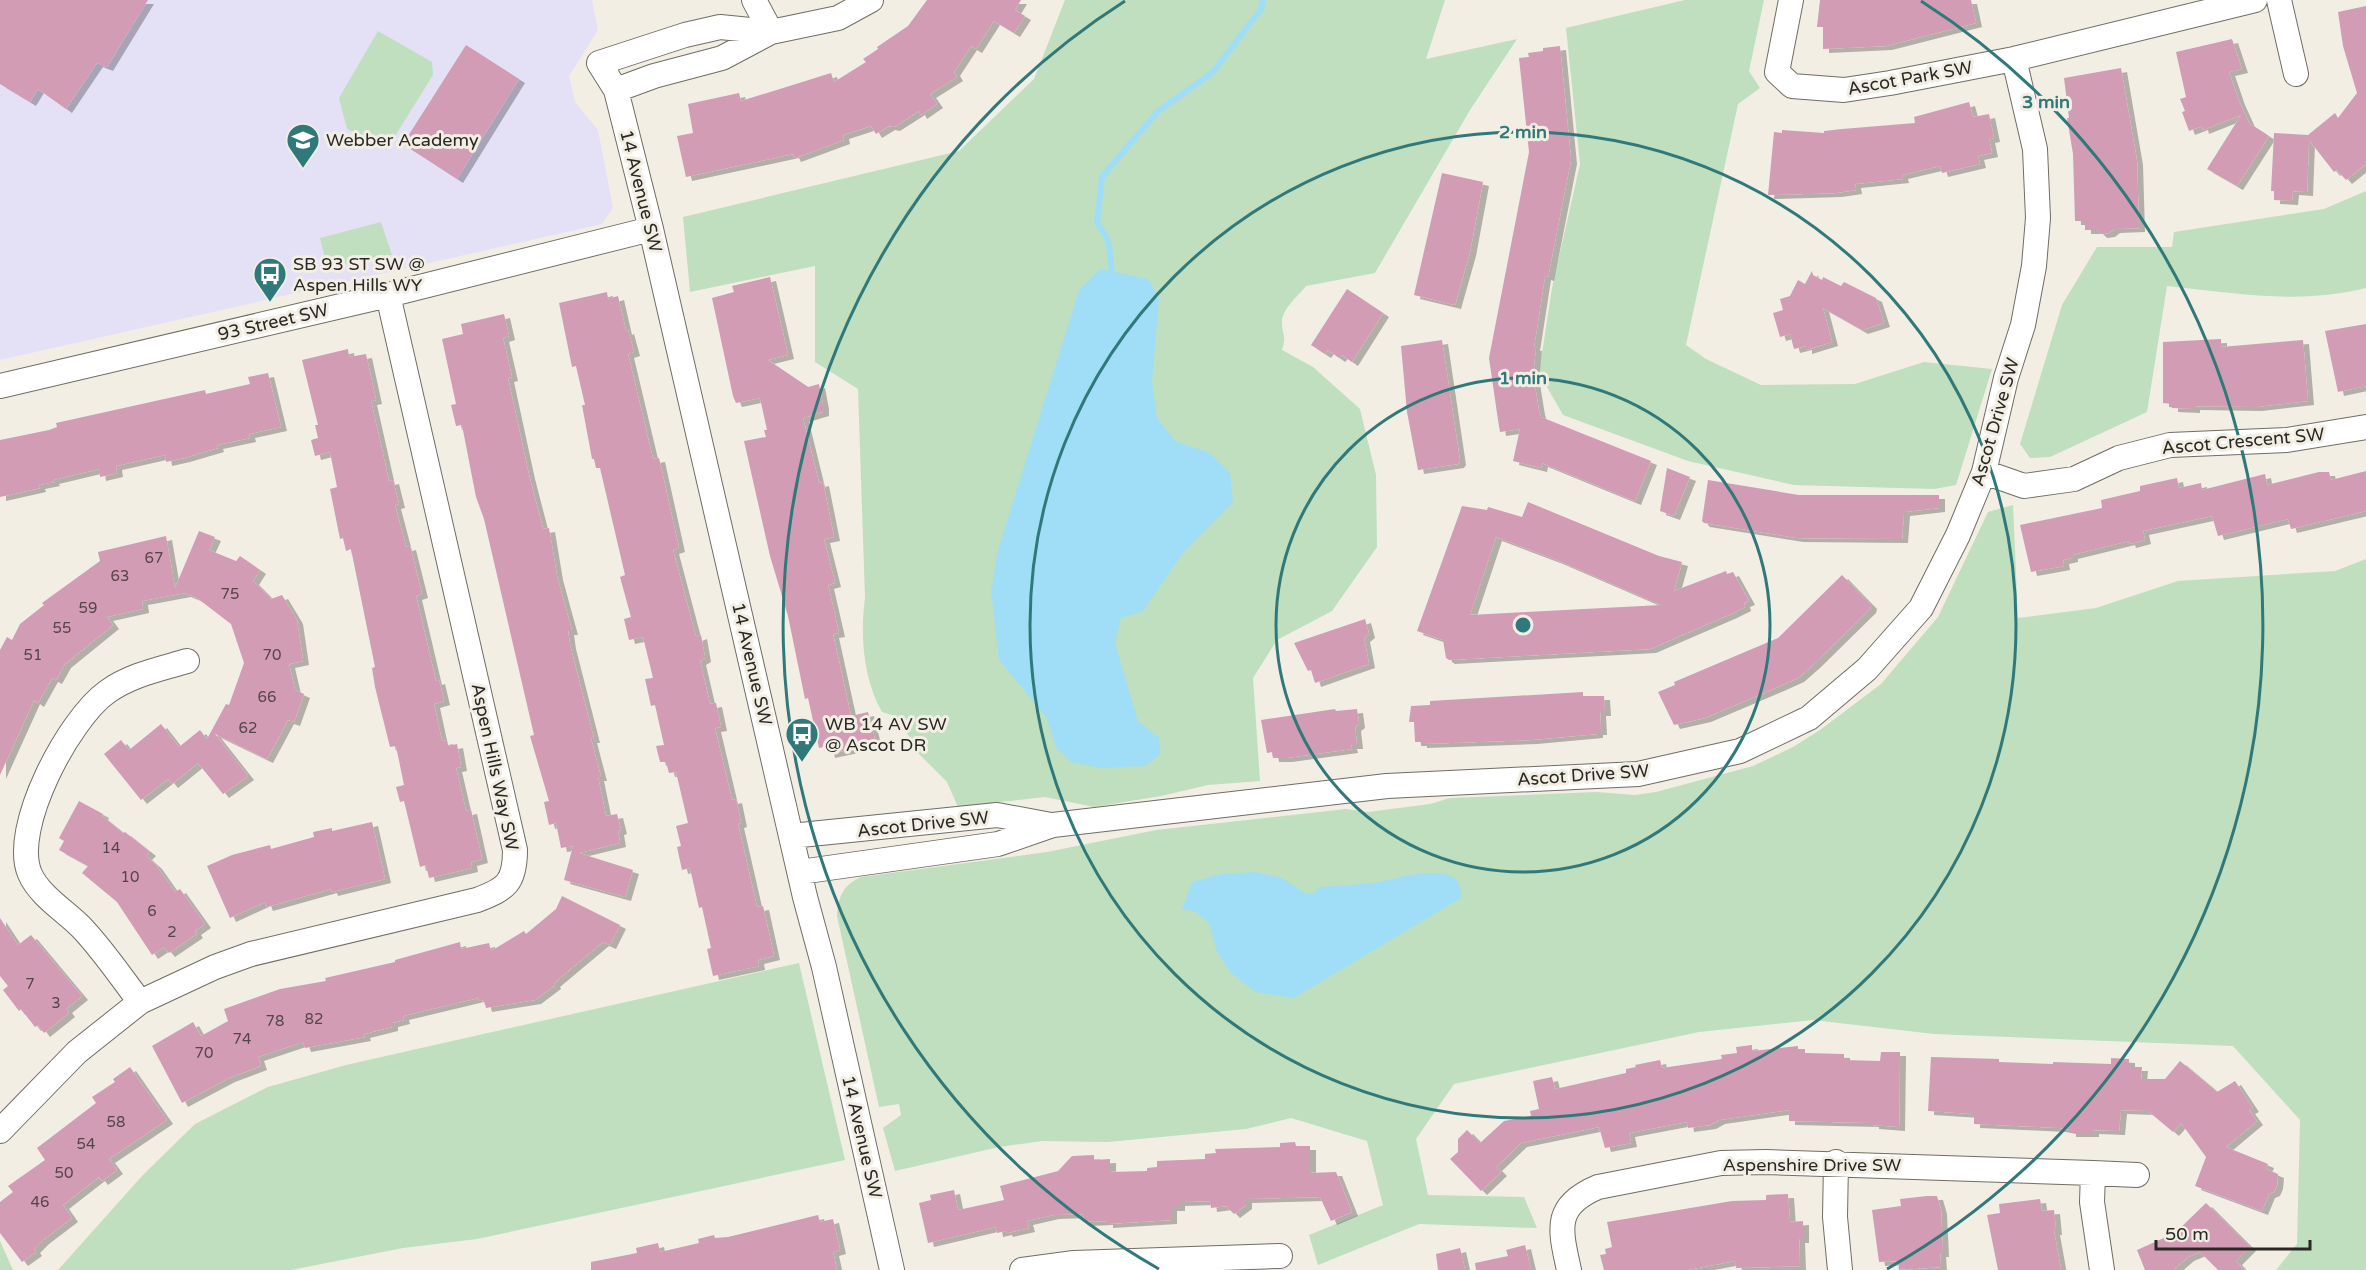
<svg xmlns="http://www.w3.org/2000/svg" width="2366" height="1270" font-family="'Varela Round',sans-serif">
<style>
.education{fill:#e4e1f7}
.green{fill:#bfdfbe}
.water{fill:#a0def7}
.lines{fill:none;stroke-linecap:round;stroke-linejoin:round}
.stream{stroke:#a0def7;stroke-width:6}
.building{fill:#d29cb4;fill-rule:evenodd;filter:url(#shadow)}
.street-casing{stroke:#706d64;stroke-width:26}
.street{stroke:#fff;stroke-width:24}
.ring{fill:none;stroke:#30797a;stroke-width:3}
.labels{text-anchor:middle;stroke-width:6;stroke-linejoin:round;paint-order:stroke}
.number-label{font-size:15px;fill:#534548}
.street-label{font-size:18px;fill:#292824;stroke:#f2eee4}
.poi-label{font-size:18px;fill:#292824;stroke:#f2eee4;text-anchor:start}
.centre{fill:#30797a;stroke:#f2eee4;stroke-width:3}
.ring-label{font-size:18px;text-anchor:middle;font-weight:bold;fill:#30797a;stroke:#f2eee4;stroke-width:6;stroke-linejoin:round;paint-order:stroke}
</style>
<defs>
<filter id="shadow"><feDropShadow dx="6" dy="4" stdDeviation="0" flood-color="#0004"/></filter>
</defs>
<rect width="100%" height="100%" fill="#f2eee4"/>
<path class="education" d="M0,0H592L598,30L569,76L575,102L598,130L613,208L602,224L0,360Z"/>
<path class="green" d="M1065,0H1445L1426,59L1517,39L1470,110L1375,273L1306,286C1298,296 1282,309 1282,322C1282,336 1287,334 1282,350L1313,367L1360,409L1376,475L1377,547L1332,611L1277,640L1253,678L1260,781L1208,785L1161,796L1094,807L1045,797L958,807L947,782L918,753L898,717L882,712C863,679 860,634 865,598L858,389L815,362V266L690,292L683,217L959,151L1034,79Z
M1685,0H1764L1749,71L1760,88L1738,104L1686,345L1706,359L1761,385L1855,384L1924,362L1992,369L1956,485L1934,489L1794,485L1688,461L1563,415L1539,373L1552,288L1580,164L1566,28Z
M378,31L432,62L433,75L387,149L347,129L339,98Z
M2366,191V288C2297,305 2236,293 2167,286L2147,412L2050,457L2030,458L2020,444L2062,305L2097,247H2172L2174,232L2324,209Z
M381,222L392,255L327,267L320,238Z
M2013,505L2018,618L2096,608L2178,581L2335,571L2366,559V1270H2276L2297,1244L2300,1120L2233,1046L1934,1034L1813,1020L1699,1032L1454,1084L1416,1139L1428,1195L1524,1197L1537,1228L1419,1224L1318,1265L1309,1235L1383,1205L1367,1141L1291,1118L1246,1129L1108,1142L1042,1141L999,1147L895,1171L883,1128L901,1115L899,1104L879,1107L837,916C838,897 843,885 861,877L1047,852L1156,830L1346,809L1368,812L1430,804L1450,798L1596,792L1635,795L1656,792L1753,766L1793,747L1820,730L1881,684L1938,617L1988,512Z
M799,963L845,1160L477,1239L403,1248L291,1270H58L142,1176L195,1124L268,1087L346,1065Z
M0,1241L13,1270H0Z"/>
<path class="water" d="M1100,269L1148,279L1159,298L1152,381L1157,418L1175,441L1210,453L1230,473L1233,502L1183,553L1143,611L1121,618L1115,643L1138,721L1159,738L1160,754L1146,766L1101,768L1071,762L1056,748L1046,717L999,660L991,591L998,550L1079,290Z
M1255,872L1282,878L1306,894L1316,892L1320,887C1337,886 1355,885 1371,883C1392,881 1435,865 1454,878C1461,883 1461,890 1461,898L1294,998L1255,992L1230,972L1216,950L1209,923L1194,911L1182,909L1192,882L1221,874Z"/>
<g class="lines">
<path class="stream" d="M1112,274L1109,242L1097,222L1102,177L1157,112L1213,72L1261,9L1263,0"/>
</g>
<path class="building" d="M0,0H148L107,67L97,63L66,109L38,89L30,102L0,84Z
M927,0H1021L1015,10L1025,16L1014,33L994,21L976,49L971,46L954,72L957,77L930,94L937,104L921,115L919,111L894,127L889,126L876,134L871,126L843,135L844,140L795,158L793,154L686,177L677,136L693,133L688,104L739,93L741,101L831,73L834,82L866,62L863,59L878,49L877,47L908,26Z
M1820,0H1971L1976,23L1886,46L1823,49V27H1817Z
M2366,6V164L2346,180L2337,170L2334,172L2309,140L2307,192L2293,191L2292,201L2274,200V191H2271L2274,133L2308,135L2335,113L2338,118L2357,93L2343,46L2338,12Z
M2232,39L2242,69L2229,72L2239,101L2249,123L2269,136L2237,186L2207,169L2241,115L2203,130L2202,126L2189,131L2182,112L2185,111L2180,99L2186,97L2176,52Z
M466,45L519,79L457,179L403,144Z
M1560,46L1571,160L1548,277L1545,276L1534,347H1536L1533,374L1539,411L1541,417L1651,461L1635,501L1542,463L1541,468L1513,461L1520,429L1500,432L1498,420L1489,358L1529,152L1519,58L1529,57L1528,53L1543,51V48Z
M2121,68L2137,161L2139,228L2114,229L2109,233L2101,234L2097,230H2085V221H2075L2073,154L2067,118H2069L2064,78Z
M1969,102L1973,117L1989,114L1994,138L1989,139L1992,153L1978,156L1980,164L1942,173L1940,166L1902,175L1903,179L1855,184L1856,190L1836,193L1768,195L1774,132L1782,133V130L1824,133V131L1842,129L1915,123L1914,117Z
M1442,173L1483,182L1470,252L1455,305L1414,295Z
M1812,271L1813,275L1822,280L1823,277L1841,286L1844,282L1876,298L1884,323L1862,330L1823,308L1832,342L1806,350V346L1794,349L1790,334L1780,337L1773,313L1783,310L1780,299L1790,296L1798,280L1805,284Z
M770,277L788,355L768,360L808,387L819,384L823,405V412L803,418L819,483L823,482L834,537L824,539L835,583L828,585L839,633L833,634L851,716L868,712L876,744L829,754L827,746L819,748L808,698L805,699L788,616L770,556L744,441L766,437L764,430H767L760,398L736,403L733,396L712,298L734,292L732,286Z
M1347,289L1383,313L1352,362L1342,355L1339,358L1328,350L1325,354L1311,345Z
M607,292L608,299L618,296L626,331L628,330L634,352L628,354L653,459L659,458L679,548L673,550L696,637L701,635L705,658L700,661L710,704L716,703L721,727L715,728L732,800L736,799L741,823L738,824L757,907L763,906L774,956L758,960L759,966L713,976L707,949L711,948L702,907L699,908L690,868L682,870L677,847L681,846L676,826L688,823L676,772L669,773L666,762H660L656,746L664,745L655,705L651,706L645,679L653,678L643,637L629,640L624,619L631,617L620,577L625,575L600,468H596L594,459H592L582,405H585L576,366L572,367L559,303Z
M504,314L509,336L503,338L512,377L508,378L529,475L543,529L549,528L557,576L572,631H568L570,645L594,739H591L601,777H598L606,816L617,814L621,830L618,831L620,843L579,853L633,870L625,897L564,880L573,846L561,848L556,823L549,825L544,802L549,801L530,736L534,735L484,519L476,497L462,425L456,426L451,405L456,404L442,339L463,334L461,324Z
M2366,324V386L2338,392L2325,331Z
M2221,339V347L2303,340L2308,401L2256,407L2194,406V409L2172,408V404L2163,403V342Z
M1442,340L1460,461L1458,464L1418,470L1407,412L1401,346Z
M348,349L349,357L366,354L376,400L371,401L389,481L393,480L399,504L395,505L406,547L410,546L422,594L416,596L436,681L439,680L444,701L434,704L442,741L447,740L448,746L457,744L461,767L456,768L466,811L471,810L482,859L471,862L472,868L429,878L426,865L420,867L404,801L400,802L396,787L404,785L396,746L390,747L375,687L372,668L375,667L351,549L346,551L343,538L340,539L330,489L337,487L330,452L315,456L311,440L318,438L315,425H318L302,360Z
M268,373L281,427L249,434L250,438L217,445L218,448L184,458L166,462L165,455L116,466L117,473L100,477L99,469L53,480L54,482L39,485L40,488L0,497V440L49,430L57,427L56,423L74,419L205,390L206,394L250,384L248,377Z
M1667,468L1690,477L1674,516L1660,511Z
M2366,471V511L2291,529L2288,519L2218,536L2212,516L2143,531L2145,540L2130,544L2129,541L2072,555V558L2063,560L2064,566L2048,569L2031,572L2020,525L2102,508L2101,500L2140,491V486L2177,478L2179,488L2201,483L2202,490L2265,474L2267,485L2319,472H2329L2331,480Z
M1708,480L1799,495H1939V508L1904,512L1902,539L1797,538L1704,523L1702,521Z
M1528,502L1659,556L1682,562L1674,591L1726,571L1727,574L1733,572L1749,601L1744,603L1745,607L1731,614L1650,649L1449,660L1446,658L1443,640L1417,631L1462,506L1487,510L1488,507L1522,517ZM1496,537L1557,560L1661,605L1470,615Z
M199,531L215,537L209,550L236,561L240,556L260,570L253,581L271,599L282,595L297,620L303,661L289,664L295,690L304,694L294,722L288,720L267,759L215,734L248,776L223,794L198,763L172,784L168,779L141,800L104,754L121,740L129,750L161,724L179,747L200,730L207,739L226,704L229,705L244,663L231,624L197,598L185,593L142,601L143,609L107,617L113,625L65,664L56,680L52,678L38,703L34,700L0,775V650L7,637L12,640L20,624L44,605L42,603L100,561L98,552L166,536L175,588Z
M1842,575L1871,605L1870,609L1814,664L1798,678L1778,687L1705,718L1674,725L1658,692L1675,685L1674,682L1778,638Z
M1365,619L1369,634L1364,638L1369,664L1315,683L1311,670L1308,671L1294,643Z
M1583,692V696H1604L1605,712H1600L1601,731H1597V734L1531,740L1421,744V742H1415L1414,722H1409L1411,706L1430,705V701Z
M1335,709L1336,711L1357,709L1359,724L1355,727L1357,745H1351L1352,749L1286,758H1273L1272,752L1267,753L1261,720Z
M79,801L103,814L102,816L123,833L125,832L150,852L146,856L156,865L175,892L180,889L205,924L195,931L197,934L169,953L164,947L152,955L117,902L82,873L88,866L59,850L64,841L59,838Z
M372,822L385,879L332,892L331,889L267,907L265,902L230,918L207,866L232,855L270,845L271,849L314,837L313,832L332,828V831Z
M562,896L620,925L610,945L603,942L554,983L555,985L535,1000L486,1008L484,1000L479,1001L478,998L403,1016L404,1020L392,1023V1027L364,1034L365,1037L305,1048L303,1042L258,1057L261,1066L229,1078L182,1103L152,1046L193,1022L201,1036L228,1021L224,1009L280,989L326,981L325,978L395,962V960L460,942L461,949L489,943L491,951L524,931L526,934L556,909Z
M0,918L18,945L31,935L82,996L66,1009L69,1013L44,1033L38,1025L35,1027L21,1009L19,1011L3,990L8,986L0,976Z
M1752,1045V1051L1798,1046V1049H1805V1053L1844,1054V1060L1880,1061L1881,1052H1900L1899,1127L1873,1125V1123L1789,1121V1110L1719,1120L1710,1125L1688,1128L1687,1122L1629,1133L1631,1143L1605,1148L1599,1127L1521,1143L1496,1167L1501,1172L1481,1191L1450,1159L1458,1152V1139L1467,1130L1480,1143L1504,1121L1531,1116L1530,1111L1539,1109L1533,1081L1552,1077L1555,1089L1626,1073V1069L1636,1067L1635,1065L1660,1060L1662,1068L1722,1059L1721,1055L1737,1053L1736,1047Z
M1931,1057L1999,1059V1062L2053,1064V1062L2111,1064V1058L2129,1059V1067H2142L2141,1079H2165L2180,1061L2217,1092L2235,1081L2253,1108L2249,1110L2257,1121L2226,1147L2268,1164L2266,1169L2278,1174L2277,1185L2274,1192L2269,1194L2262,1211L2195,1186L2206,1157L2181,1123L2173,1132L2148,1111L2121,1110L2119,1131L2093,1130V1133H2070V1130L2060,1128L1974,1124V1114L1928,1111Z
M130,1067L167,1120L109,1159L117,1170L102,1181L99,1177L63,1205L72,1218L43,1240L34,1249L36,1252L22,1262L0,1233V1202L13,1192L8,1186L45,1160L37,1148L96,1103L92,1097L115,1082L113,1079Z
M1295,1142L1296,1146H1310V1173L1336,1172L1352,1212L1331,1221L1320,1197L1246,1199V1205L1234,1214L1226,1206L1211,1208L1210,1201L1179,1202V1207H1171V1220L1107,1224V1221L1084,1222L1083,1214L1053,1215L1027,1221L1029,1228L1007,1233L1006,1231L997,1233L996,1227L928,1243L919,1203L931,1200L930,1195L954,1190L958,1210L1004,1200L1000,1186L1058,1171L1072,1156L1094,1155V1160L1110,1159V1172L1147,1171V1168L1157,1167V1161L1205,1159V1154L1216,1153L1215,1149L1280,1147V1143Z
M1788,1194L1790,1222L1803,1221V1239H1799L1800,1266L1736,1268L1735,1261L1687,1270H1604L1600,1255L1606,1254L1605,1249L1612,1247L1607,1222L1732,1201L1766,1200V1195Z
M1927,1196H1937L1941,1210L1943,1253H1940L1941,1267L1899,1270L1898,1261L1879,1262L1872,1210L1901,1206L1900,1199Z
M2040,1199L2042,1211L2054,1210L2056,1231H2054L2061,1270H1998L1987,1215L2000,1213L1999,1204Z
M2206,1203L2250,1247L2236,1261L2244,1270H2218L2200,1252L2188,1257L2173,1270H2145L2137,1250L2175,1233Z
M818,1215L820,1222L833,1219L840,1250L833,1252L837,1270H591V1262L637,1253L636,1248L658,1243L660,1252L699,1243L698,1239L714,1235L715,1238L728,1237Z
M1525,1245L1531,1270H1476L1475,1263L1508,1256L1506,1250Z
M1460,1248L1465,1270H1438L1436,1254Z"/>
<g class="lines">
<g class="street-casing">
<path id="street" d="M754,0L771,32
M1791,0L1777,72L1792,86L1844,90L1890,83L2014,59L2255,0
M2279,0L2296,74
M771,32L720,27L685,35L599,63L616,90L651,229L805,897L824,967L892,1270
M616,90L654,76L722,58L771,32L838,18L871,0
M0,386L388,295L651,229
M1984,472L2024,486L2074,479L2119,458L2170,445L2287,440L2366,427
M791,836L997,815L1051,825
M800,872L998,844L1053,825L1387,786L1638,774L1740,751L1809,718L1867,669L1921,608L1958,535L1984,472L2006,378L2023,325L2034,266L2038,218L2035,149L2014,59
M140,1002C121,977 103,950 81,927C65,911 39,895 30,874C10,829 69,719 107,692C130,675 160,669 187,661
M0,1131L77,1052L140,1002L215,967L251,954L477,900C506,889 515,883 515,850L388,295
M1836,1162L1835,1217L1840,1270
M2093,1173L2137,1175
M1022,1270L1074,1263L1280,1256
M1569,1270C1560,1229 1553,1206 1598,1187L1721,1163L1766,1162L2093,1173L2092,1202L2102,1270"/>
</g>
<use href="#street" class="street"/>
</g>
<g class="ring">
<circle cx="1523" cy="625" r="247"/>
<circle cx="1523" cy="625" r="493"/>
<path d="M1159 1269A740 740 0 0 1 1125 1M1921 1A740 740 0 0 1 1887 1269"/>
</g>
<defs>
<g id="school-pin" transform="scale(1.725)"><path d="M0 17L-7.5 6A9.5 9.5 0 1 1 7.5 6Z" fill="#30797a" stroke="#f2eee4"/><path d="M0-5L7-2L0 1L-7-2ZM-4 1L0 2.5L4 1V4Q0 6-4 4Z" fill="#fff"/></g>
<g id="bus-pin" transform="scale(1.725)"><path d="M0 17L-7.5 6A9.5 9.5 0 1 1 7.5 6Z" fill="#30797a" stroke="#f2eee4"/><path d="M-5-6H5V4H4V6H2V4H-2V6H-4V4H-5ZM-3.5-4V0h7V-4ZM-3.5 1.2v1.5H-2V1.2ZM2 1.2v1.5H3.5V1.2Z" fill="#fff"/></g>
</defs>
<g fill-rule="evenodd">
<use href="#school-pin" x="303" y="140"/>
<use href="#bus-pin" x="270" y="274"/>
<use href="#bus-pin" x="802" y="734"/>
</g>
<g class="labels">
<g class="number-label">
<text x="154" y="563">67</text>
<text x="120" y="581">63</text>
<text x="230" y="599">75</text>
<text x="88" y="613">59</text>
<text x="62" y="633">55</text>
<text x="33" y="660">51</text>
<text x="272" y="660">70</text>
<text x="267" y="702">66</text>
<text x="248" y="733">62</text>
<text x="111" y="853">14</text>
<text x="130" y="882">10</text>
<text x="152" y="916">6</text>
<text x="172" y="937">2</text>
<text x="30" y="989">7</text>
<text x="56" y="1008">3</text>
<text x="314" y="1024">82</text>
<text x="275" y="1026">78</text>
<text x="242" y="1044">74</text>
<text x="204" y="1058">70</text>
<text x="116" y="1127">58</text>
<text x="86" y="1149">54</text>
<text x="64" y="1178">50</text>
<text x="40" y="1207">46</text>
</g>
<g class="street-label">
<text transform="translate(1910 78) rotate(-10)" y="6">Ascot Park SW</text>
<text transform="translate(641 191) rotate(76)" y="6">14 Avenue SW</text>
<text transform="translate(273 322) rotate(-13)" y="6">93 Street SW</text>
<text transform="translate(1995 422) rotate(-74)" y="6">Ascot Drive SW</text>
<text transform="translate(2243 441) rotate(-5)" y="6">Ascot Crescent SW</text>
<text transform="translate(752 664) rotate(77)" y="6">14 Avenue SW</text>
<text transform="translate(495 767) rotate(78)" y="6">Aspen Hills Way SW</text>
<text transform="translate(1583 775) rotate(-4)" y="6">Ascot Drive SW</text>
<text transform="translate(923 824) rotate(-6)" y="6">Ascot Drive SW</text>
<text transform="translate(862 1137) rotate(77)" y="6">14 Avenue SW</text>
<text x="1812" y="1171">Aspenshire Drive SW</text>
</g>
<g class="poi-label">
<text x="326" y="146">Webber Academy</text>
<text x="293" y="270">SB 93 ST SW @<tspan x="293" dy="21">Aspen Hills WY</tspan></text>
<text x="825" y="730">WB 14 AV SW<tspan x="825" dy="21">@ Ascot DR</tspan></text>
</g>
</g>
<circle cx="1523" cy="625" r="9" class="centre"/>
<g class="ring-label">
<text x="2046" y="108">3 min</text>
<text x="1523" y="138">2 min</text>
<text x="1523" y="384">1 min</text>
</g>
<path d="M2156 1240v9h154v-9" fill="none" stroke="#292824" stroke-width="3"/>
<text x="2165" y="1240" font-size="18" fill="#292824" stroke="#f2eee4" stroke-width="4.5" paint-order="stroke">50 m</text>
</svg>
